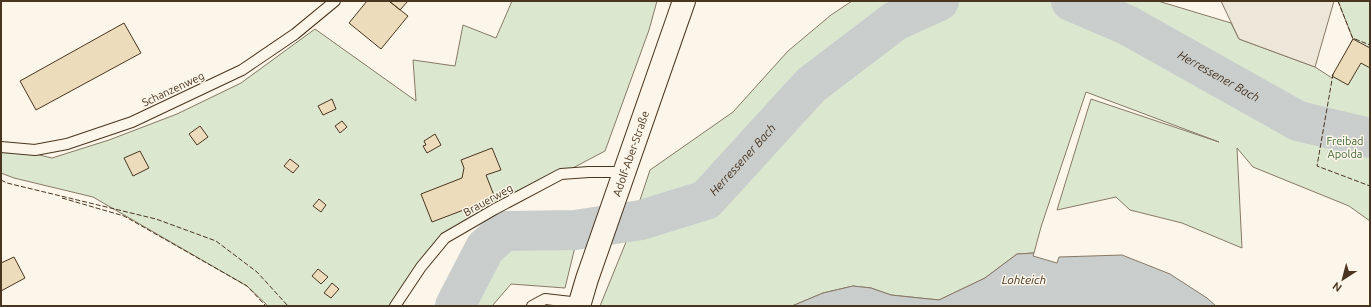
<svg xmlns="http://www.w3.org/2000/svg" width="1371" height="307" font-family="Ubuntu,sans-serif">
<style>
.green{fill:#dce7d0;stroke:#887966}
.parking{fill:#ede7d9;stroke:#887966}
.water{fill:#c9cecd;stroke:#887966}
.lines{fill:none;stroke-linecap:round;stroke-linejoin:round}
.river{stroke:#c9cecd;stroke-width:40}
.building{fill:#ecdcbc;stroke:#4a3520}
.lane-casing{stroke:#4a3520;stroke-width:12}
.secondary-casing{stroke:#4a3520;stroke-width:24}
.lane{stroke:#fbf6e9;stroke-width:10}
.secondary{stroke:#fbf6e9;stroke-width:22}
.fence{stroke:#4a3520;stroke-width:1;stroke-dasharray:5 2;stroke-linecap:butt}
.labels{text-anchor:middle;stroke-width:3;stroke-linejoin:round;paint-order:stroke}
.street-label{font-size:11px;fill:#4a3520;stroke:#fbf6e9}
.park-label{font-size:11px;fill:#436837;stroke:#fbf6e9}
.water-label{font-size:12px;font-style:italic;fill:#4a3520;stroke:#fbf6e9}
</style>
<rect width="100%" height="100%" fill="#fbf6e9"/>
<path class="green" d="M512,1H657L649,30L605,151L495,209L445,238L395,306H268L247,286L93,197L14,178L1,173V149L31,153L52,158L109,140L177,114L241,83L315,29L416,101L413,60L455,66L463,25L496,38Z
M852,1H1158L1231,23L1239,39L1315,67L1332,78L1353,39L1338,1H1370V221L1349,206L1253,167L1237,148L1242,248L1182,223L1130,210L1116,197L1057,210L1091,99L1219,142L1086,92L1041,227L1034,253L1017,254L985,278L939,300L891,295L871,288L853,286L823,293L792,306H600L626,242L650,170L733,112L788,51L831,15Z
M584,210L565,288L511,284L492,306H441L477,239L508,222Z"/>
<path class="parking" d="M1221,1H1334L1315,67L1239,39Z"/>
<path class="water" d="M1034,253L1033,256L1057,263L1059,257L1122,255L1170,274L1207,298L1216,306H792L823,293L853,286L871,288L891,295L939,300L985,278L1017,254Z"/>
<g class="lines">
<g class="river">
<path id="s1" d="M1071,1L1127,25L1298,121L1370,138"/>
<path id="s2" d="M455,306L485,248L504,231L575,230L641,220L706,200L811,85L895,21L939,1"/>
</g>
</g>
<path class="building" d="M367,1H389L408,16L381,49L349,23Z
M389,1H408L400,10Z
M124,23L141,53L36,110L20,81Z
M1353,39L1370,48V68L1361,63L1348,85L1332,76Z
M332,99L336,109L323,115L318,106Z
M342,121L347,127L340,133L335,126Z
M200,126L208,137L197,145L189,134Z
M435,134L441,145L427,153L423,146L426,145L424,141Z
M492,148L501,170L486,175L495,198L432,222L421,194L462,178L464,168L461,160Z
M140,151L149,168L133,176L124,158Z
M290,159L299,166L293,173L284,166Z
M319,199L326,205L321,212L313,206Z
M14,257L25,278L1,291V263Z
M318,269L328,277L321,284L312,276Z
M332,283L339,289L331,298L324,293Z"/>
<g class="lines">
<g class="lane-casing">
<path id="lane" d="M1,147L35,150L67,144L132,122L242,70L295,34L335,1
M395,306L421,267L445,238L495,209L561,174L589,172H625
M532,306L545,299L580,303"/>
</g>
<g class="secondary-casing">
<g id="secondary">
<path id="s3" d="M579,306L587,279L684,1"/>
</g>
</g>
<use href="#lane" class="lane"/>
<use href="#secondary" class="secondary"/>
<path class="fence" d="M1338,1L1353,39H1355
M1355,39L1370,45
M1333,74L1317,166L1370,186
M1,180L7,183L156,219L216,241L257,272L288,306
M62,198L124,216L247,286L266,306"/>
</g>
<g class="labels">
<g class="street-label">
<text transform="translate(173 89) rotate(-25)" y="4">Schanzenweg</text>
<text dy="4" stroke="none"><textPath href="#s3" startOffset="161">Adolf-Aber-Straße</textPath></text>
<text transform="translate(488 200) rotate(-29)" y="4">Brauerweg</text>
</g>
<g class="park-label">
<text x="1345" y="145">Freibad<tspan x="1345" dy="13">Apolda</tspan></text>
</g>
<g class="water-label">
<text dy="4" stroke="none"><textPath href="#s1" startOffset="166">Herressener Bach</textPath></text>
<text dy="4" stroke="none"><textPath href="#s2" startOffset="351">Herressener Bach</textPath></text>
<text x="1024" y="284">Lohteich</text>
</g>
</g>
<rect width="1371" height="307" fill="none" stroke="#4a3520" stroke-width="4"/>
<g transform="translate(1343 279) rotate(216)" stroke="#fbf6e9" stroke-width="3" paint-order="stroke">
<path d="M0-3L7 15L0 10L-7 15Z" fill="#4a3520"/>
<text y="-6" font-size="11" font-weight="bold" text-anchor="middle" fill="#4a3520">N</text>
</g>
</svg>
